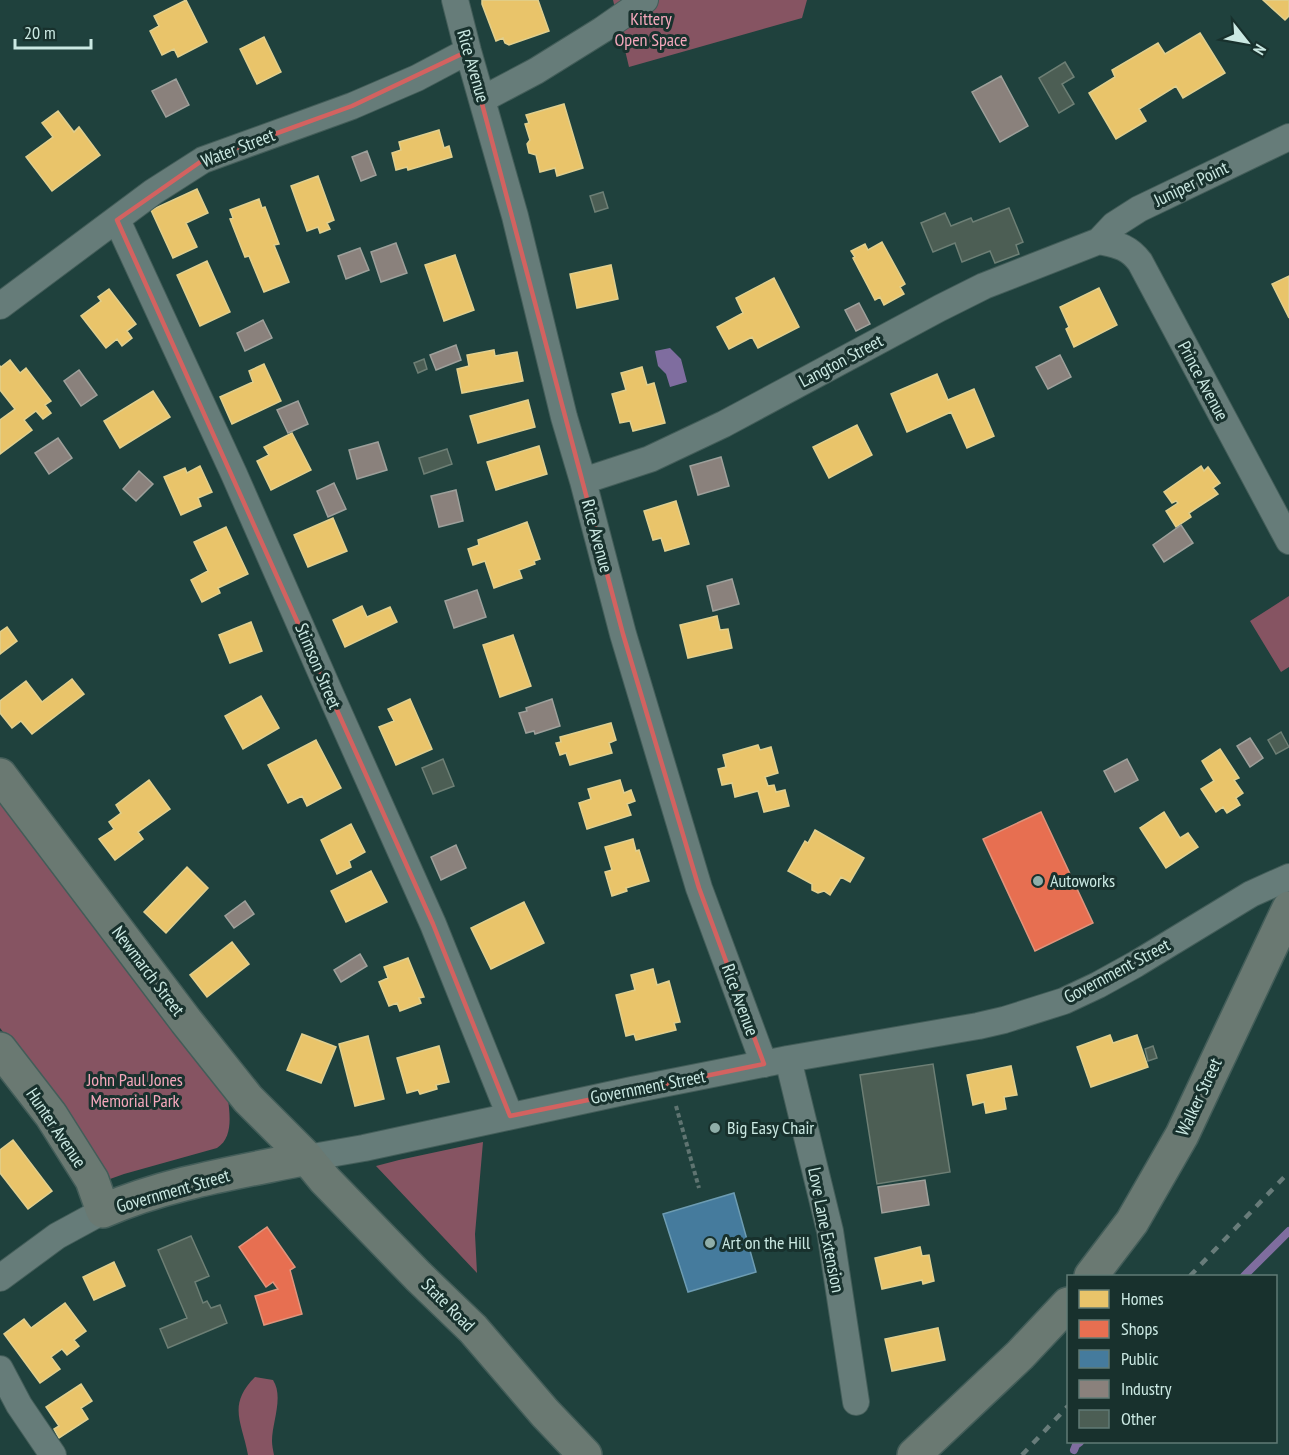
<svg xmlns="http://www.w3.org/2000/svg" width="1289" height="1455" font-family="'PT Sans Narrow',sans-serif">
<style>
.green{fill:#865462}
.water{fill:#7f6d9f}
.homes{fill:#e9c46a;stroke:#e0cf8e;stroke-width:1.5}
.shops{fill:#e76f51;stroke:#df947d;stroke-width:1.5}
.public{fill:#457b9d;stroke:#6d9cb2;stroke-width:1.5}
.industry{fill:#8a817c;stroke:#9ea09b;stroke-width:1.5}
.lines{fill:none;stroke-linecap:round;stroke-linejoin:round}
.stream{stroke:#7f6d9f;stroke-width:8}
.building{fill:#4c5e54;stroke:#6d7f75;stroke-width:1.5}
.minor-casing{stroke:#435d59;stroke-width:28}
.major-casing{stroke:#435d59;stroke-width:36}
.path{stroke:#5f7471;stroke-width:4;stroke-dasharray:4.5 3;stroke-linecap:butt}
.minor{stroke:#667c79;stroke-width:26}
.major{stroke:#6a7972;stroke-width:33}
.rail{stroke:#687c7a;stroke-width:4.5;stroke-dasharray:8 8;stroke-linecap:butt}
.marked{fill:none;stroke:#d36260;stroke-width:4.5;stroke-linejoin:round}
.poi-dot{fill:#8faea9;stroke:#18312d;stroke-width:2}
.labels{text-anchor:middle;stroke-width:6;stroke-linejoin:round;paint-order:stroke}
.park-label{font-size:18px;fill:#f5a8bc;stroke:#18312d}
.street-label{font-size:18px;fill:#cbe9e3;stroke:#18312d}
.poi-label{font-size:18px;fill:#cbe9e3;stroke:#18312d;text-anchor:start}
</style>
<rect width="100%" height="100%" fill="#1f413d"/>
<path class="green" d="M613,0H807L802,18L629,67Z
M1289,596V667L1281,672L1250,621Z
M0,791L228,1099C230,1116 233,1138 217,1148L124,1174L110,1179L33,1071L0,1028Z
M483,1142L475,1234L477,1273L376,1166L399,1160Z
M255,1377L273,1380C284,1397 272,1422 272,1441C272,1445 273,1450 274,1455H248C242,1422 227,1405 255,1377Z"/>
<path class="water" d="M670,348L681,359L687,382L670,387L666,374L658,366L655,351Z"/>
<path class="homes" d="M186,0L207,42L178,57L174,49L162,55L150,31L159,26L154,16Z
M482,0H538L549,31L509,45L505,43L503,38L496,41L482,4Z
M1263,0H1289V16L1285,20Z
M1200,33L1225,73L1183,98L1176,86L1139,109L1146,121L1116,139L1089,93L1115,77L1112,70L1158,43L1165,54Z
M264,37L281,72L257,84L240,49Z
M564,104L583,168L557,176L555,168L540,172L536,155L529,153L527,144L530,140L525,124L529,123L526,115Z
M58,111L74,132L79,127L100,155L52,191L26,157L53,137L42,123Z
M439,130L444,148L449,146L452,157L408,170L407,167L396,170L392,153L401,150L399,142Z
M318,176L334,220L327,223L330,229L320,233L318,227L307,231L291,186Z
M197,189L208,213L186,223L197,247L173,258L151,210Z
M259,199L262,208L265,207L279,244L274,245L289,282L264,292L249,256L245,257L230,219L233,218L230,210Z
M882,242L905,284L900,287L904,294L884,305L880,297L875,300L853,258L855,257L851,251L865,244L868,250Z
M455,255L474,310L444,321L425,265Z
M207,261L230,312L200,326L177,275Z
M611,265L618,299L577,308L570,274Z
M1289,276V318L1272,284Z
M774,278L799,327L758,348L752,337L729,349L717,327L743,313L736,298Z
M1099,288L1117,325L1074,347L1066,329L1069,327L1060,307Z
M109,289L136,324L127,331L132,338L122,346L117,339L106,348L81,316L101,301L98,297Z
M494,350L495,356L517,352L523,381L462,393L457,369L469,366L467,355Z
M10,360L20,373L26,368L51,401L45,405L51,413L43,419L36,411L24,420L32,430L0,454V420L15,409L0,390V366L1,367Z
M264,364L281,401L232,424L220,397L253,382L249,371Z
M642,367L647,385L654,383L665,423L633,431L630,421L620,423L612,394L626,390L621,373Z
M937,374L948,400L974,389L994,436L967,448L951,412L907,432L891,394Z
M153,391L170,417L120,448L104,421Z
M528,400L535,427L478,443L470,416Z
M857,425L872,455L829,478L813,447Z
M292,433L311,470L271,490L257,461L269,455L264,447Z
M539,446L547,474L496,490L487,462Z
M200,466L212,492L198,498L201,506L181,515L164,477L185,468L187,473Z
M1201,466L1204,471L1208,467L1220,483L1213,488L1218,494L1189,513L1191,517L1176,527L1166,511L1178,503L1176,501L1172,503L1164,492Z
M676,501L689,544L665,551L661,538L653,540L644,511Z
M333,518L347,551L308,567L294,535Z
M527,522L540,559L534,561L535,564L519,570L522,578L494,588L485,561L473,565L468,549L479,545L478,540Z
M226,527L248,574L218,588L220,593L202,602L191,580L208,571L194,542Z
M362,606L367,617L390,607L397,622L345,647L333,620Z
M717,616L720,630L728,629L732,648L688,658L680,625Z
M251,622L262,651L230,663L219,635Z
M7,627L17,641L0,654V632Z
M513,635L531,686L500,697L483,645Z
M72,679L84,694L32,734L21,721L12,728L0,713V701L26,681L42,702Z
M261,696L279,728L243,749L225,716Z
M410,699L432,749L396,765L379,727L394,721L388,709Z
M611,723L616,740L609,743L612,753L570,765L566,753L560,755L556,743L561,742L560,737Z
M316,740L341,788L307,806L302,796L288,803L268,765Z
M758,745L760,750L771,747L778,773L765,777L768,786L774,785L776,792L785,790L789,806L764,812L758,791L735,797L732,783L722,785L718,769L726,767L723,755Z
M1220,749L1239,778L1234,780L1243,793L1236,798L1240,805L1227,813L1223,807L1216,812L1201,789L1214,781L1202,761Z
M149,780L170,809L138,832L143,839L115,860L99,839L114,829L109,822L121,813L116,805Z
M620,780L624,793L631,790L635,801L627,804L631,815L587,829L579,803L591,799L588,789Z
M1164,812L1180,838L1188,833L1198,847L1166,868L1140,828Z
M351,824L365,852L349,861L351,867L337,874L321,840Z
M815,830L864,858L850,882L841,877L830,895L824,891L818,893L812,890V884L788,871L805,841L808,843Z
M633,839L636,851L639,850L649,881L626,888L627,891L612,896L605,872L612,870L605,847Z
M187,867L208,888L166,933L144,912Z
M371,871L387,902L346,922L331,891Z
M524,902L544,943L491,969L471,928Z
M232,942L249,964L207,997L190,975Z
M408,958L424,997L419,998L421,1003L400,1011L397,1003L389,1006L379,982L388,978L384,967Z
M653,969L657,985L669,981L680,1022L674,1023L676,1030L636,1040L634,1034L626,1036L616,995L635,990L631,975Z
M302,1034L336,1047L321,1083L287,1070Z
M1110,1035L1113,1043L1137,1035L1148,1067L1091,1087L1077,1047Z
M368,1036L384,1099L355,1106L339,1044Z
M439,1046L449,1082L436,1085L437,1089L420,1094L418,1090L407,1093L397,1058Z
M1011,1066L1017,1095L1004,1097L1006,1109L986,1113L984,1102L973,1105L967,1075Z
M13,1140L52,1191L28,1209L0,1173V1150Z
M920,1247L922,1256L929,1255L934,1281L923,1284L922,1280L882,1289L875,1258Z
M114,1262L125,1286L94,1300L83,1277Z
M65,1303L86,1331L74,1340L79,1346L67,1355L62,1349L51,1357L60,1369L40,1383L4,1334L24,1319L31,1328Z
M938,1328L945,1360L892,1371L885,1339Z
M81,1384L92,1401L81,1408L88,1419L59,1438L54,1429L59,1426L46,1407Z"/>
<path class="shops" d="M1041,812L1093,923L1035,951L983,839Z
M267,1227L295,1267L290,1270L302,1314L264,1325L255,1296L278,1289L273,1282L266,1287L239,1247Z"/>
<path class="public" d="M734,1193L756,1272L688,1292L663,1214Z"/>
<path class="industry" d="M1001,76L1028,126L1000,142L972,92Z
M176,79L189,105L166,117L152,91Z
M367,151L376,175L361,181L352,157Z
M396,243L407,273L381,282L371,252Z
M360,248L369,270L346,279L338,256Z
M859,303L870,324L856,331L845,310Z
M263,320L272,338L245,351L237,333Z
M456,345L461,360L436,370L430,355Z
M1060,355L1071,377L1048,389L1036,367Z
M79,370L97,395L81,406L64,381Z
M298,401L308,424L288,433L277,410Z
M58,438L72,458L49,474L35,453Z
M378,442L387,470L357,479L349,450Z
M721,457L729,486L698,495L690,466Z
M139,471L153,484L136,501L123,489Z
M334,483L346,509L328,517L317,491Z
M456,490L463,521L439,527L431,496Z
M1181,525L1193,543L1164,562L1153,545Z
M732,579L739,604L713,611L707,586Z
M477,590L486,617L454,628L445,601Z
M552,699L560,726L535,734L534,731L526,733L519,713L527,711L526,708Z
M1250,738L1263,758L1250,767L1237,746Z
M1127,759L1138,780L1115,792L1104,771Z
M456,845L466,868L441,880L431,857Z
M245,901L254,914L234,928L225,916Z
M360,954L367,966L341,982L334,970Z
M925,1180L929,1205L882,1213L878,1187Z"/>
<g class="lines">
<path class="stream" d="M1244,1276L1289,1231
M1074,1450L1076,1445L1080,1442"/>
</g>
<path class="building" d="M1065,62L1074,77L1062,84L1074,104L1059,113L1039,78Z
M603,192L608,208L595,212L590,196Z
M1009,208L1023,242L1016,245L1019,254L995,263L990,251L962,262L955,243L933,252L921,223L945,213L951,226L971,218L973,222Z
M424,359L427,369L418,373L414,363Z
M447,449L452,464L424,474L419,458Z
M1281,732L1289,747L1276,754L1268,740Z
M443,759L454,786L433,794L422,768Z
M1153,1046L1157,1058L1148,1061L1145,1049Z
M933,1064L950,1172L877,1184L860,1075Z
M191,1236L209,1276L195,1282L203,1303L207,1301L211,1308L220,1305L227,1323L168,1348L160,1329L187,1318L158,1250Z"/>
<g class="lines">
<g class="minor-casing">
<path id="minor" d="M455,0L468,51L515,216L564,417L583,481L623,634L699,888L764,1064
M483,99L536,71L602,30L645,0
M117,220L234,474L330,693L433,924L510,1116
M1099,241C1117,245 1128,246 1140,262L1289,541
M0,306L153,192L203,160L352,106L417,78L468,51
M583,481L650,459L724,424L940,308L984,286L1099,241L1114,225L1139,209L1289,137
M788,1059L830,1231L856,1402
M307,1158L364,1148L632,1090L788,1059L978,1026L1004,1020L1064,1001L1098,985L1136,964L1251,894L1289,877
M0,1278L57,1236L103,1211
M0,1369L19,1405L53,1455"/>
</g>
<g class="major-casing">
<path id="major" d="M0,775L186,1021L248,1099L307,1158L325,1180L418,1276L473,1329L545,1413L585,1455
M0,1049L51,1115L92,1180L103,1211C167,1183 240,1172 307,1158
M1091,1276L1132,1222L1182,1135L1289,908
M914,1455L1020,1355L1068,1304"/>
</g>
<path class="path" d="M676,1106L699,1188"/>
<use href="#minor" class="minor"/>
<use href="#major" class="major"/>
<path class="rail" d="M1190,1276L1289,1172
M1022,1455L1068,1406"/>
</g>
<path class="marked" d="M468,51L623,634L699,888L764,1064L510,1116L433,924L117,220L203,160L352,106Z"/>
<g class="poi-dot">
<circle cx="1038" cy="881" r="6"/>
<circle cx="715" cy="1128" r="6"/>
<circle cx="710" cy="1243" r="6"/>
</g>
<g class="labels">
<g class="park-label">
<text x="651" y="25">Kittery<tspan x="651" dy="21">Open Space</tspan></text>
<text x="135" y="1086">John Paul Jones<tspan x="135" dy="21">Memorial Park</tspan></text>
</g>
<g class="street-label">
<text transform="translate(473 66) rotate(74)" y="6">Rice Avenue</text>
<text transform="translate(238 148) rotate(-21)" y="6">Water Street</text>
<text transform="translate(1191 184) rotate(-26)" y="6">Juniper Point</text>
<text transform="translate(841 361) rotate(-28)" y="6">Langton Street</text>
<text transform="translate(1203 381) rotate(62)" y="6">Prince Avenue</text>
<text transform="translate(597 536) rotate(75)" y="6">Rice Avenue</text>
<text transform="translate(318 666) rotate(67)" y="6">Stimson Street</text>
<text transform="translate(148 971) rotate(53)" y="6">Newmarch Street</text>
<text transform="translate(1117 971) rotate(-28)" y="6">Government Street</text>
<text transform="translate(740 1000) rotate(70)" y="6">Rice Avenue</text>
<text transform="translate(648 1087) rotate(-11)" y="6">Government Street</text>
<text transform="translate(1199 1097) rotate(-65)" y="6">Walker Street</text>
<text transform="translate(56 1128) rotate(56)" y="6">Hunter Avenue</text>
<text transform="translate(173 1191) rotate(-16)" y="6">Government Street</text>
<text transform="translate(826 1230) rotate(79)" y="6">Love Lane Extension</text>
<text transform="translate(448 1305) rotate(45)" y="6">State Road</text>
</g>
<g class="poi-label">
<text x="1050" y="887">Autoworks</text>
<text x="727" y="1134">Big Easy Chair</text>
<text x="722" y="1249">Art on the Hill</text>
</g>
</g>
<rect x="1067" y="1275" width="210" height="168" fill="#18312d" stroke="#607b76" stroke-width="1.5"/>
<rect x="1079" y="1290" width="30" height="18" fill="#e9c46a" stroke="#607b76" stroke-width="1.5"/>
<text x="1121" y="1305" font-size="18" fill="#cbe9e3">Homes</text>
<rect x="1079" y="1320" width="30" height="18" fill="#e76f51" stroke="#607b76" stroke-width="1.5"/>
<text x="1121" y="1335" font-size="18" fill="#cbe9e3">Shops</text>
<rect x="1079" y="1350" width="30" height="18" fill="#457b9d" stroke="#607b76" stroke-width="1.5"/>
<text x="1121" y="1365" font-size="18" fill="#cbe9e3">Public</text>
<rect x="1079" y="1380" width="30" height="18" fill="#8a817c" stroke="#607b76" stroke-width="1.5"/>
<text x="1121" y="1395" font-size="18" fill="#cbe9e3">Industry</text>
<rect x="1079" y="1410" width="30" height="18" fill="#4c5e54" stroke="#607b76" stroke-width="1.5"/>
<text x="1121" y="1425" font-size="18" fill="#cbe9e3">Other</text>
<g transform="translate(1247 42) rotate(121)" stroke="#18312d" stroke-width="4.5" paint-order="stroke">
<path d="M0-4.5L10 22L0 15L-10 22Z" fill="#cbe9e3"/>
<text y="-9" font-size="16" font-weight="bold" text-anchor="middle" fill="#cbe9e3">N</text>
</g>
<path d="M15 39v9h76v-9" fill="none" stroke="#cbe9e3" stroke-width="3"/>
<text x="24" y="39" font-size="18" fill="#cbe9e3" stroke="#18312d" stroke-width="4.5" paint-order="stroke">20 m</text>
</svg>
